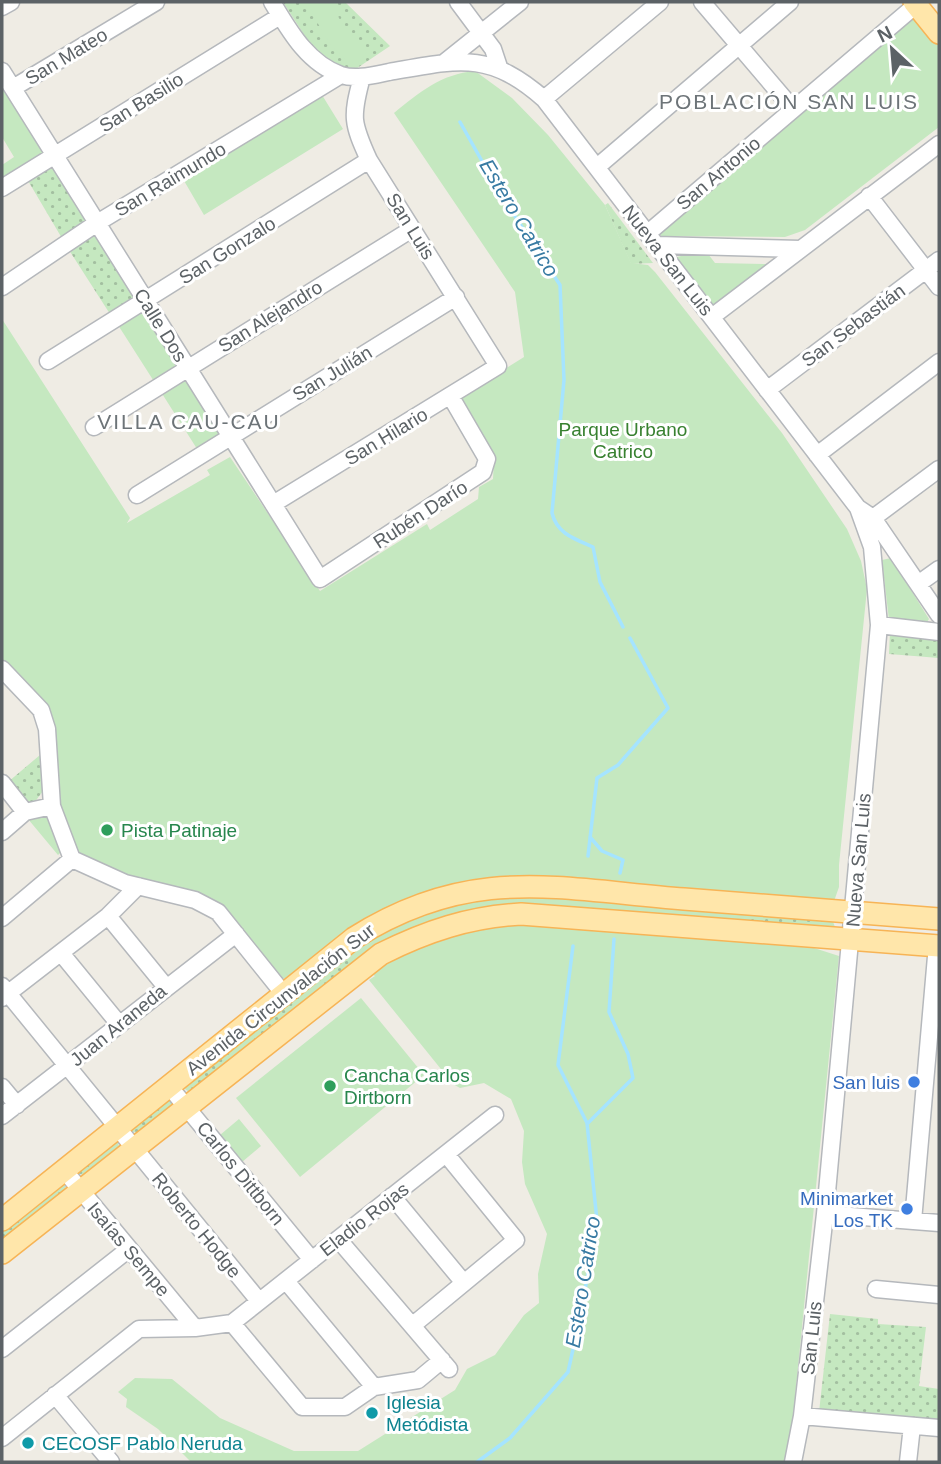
<svg xmlns="http://www.w3.org/2000/svg" width="941" height="1464" font-family="Helvetica,sans-serif">
<style>
.grass{fill:url(#grass-dots)}
.green{fill:#c5e8c0}
.lines{fill:none;stroke-linecap:round;stroke-linejoin:round}
.stream{stroke:#a5e4ff;stroke-width:3.5}
.minor-casing{stroke:#b5b8bc;stroke-width:19}
.major-casing{stroke:#f7b456;stroke-width:24}
.minor{stroke:#fff;stroke-width:16}
.major{stroke:#ffe6aa;stroke-width:21}
.leisure-dot{fill:#2e9e5b;stroke:#fff;stroke-width:2.5}
.shop-dot{fill:#3f7fe0;stroke:#fff;stroke-width:2.5}
.culture-dot{fill:#0f9aa8;stroke:#fff;stroke-width:2.5}
.labels{text-anchor:middle;stroke-width:6;stroke-linejoin:round;paint-order:stroke}
.street-label{font-size:19px;fill:#5c6266;stroke:#fff}
.park-label{font-size:19px;fill:#388130;stroke:#fff}
.leisure-label{font-size:19px;fill:#27864d;stroke:#fff;text-anchor:start}
.shop-label{font-size:19px;fill:#366cbe;stroke:#fff;text-anchor:end}
.culture-label{font-size:19px;fill:#0d838f;stroke:#fff;text-anchor:start}
.neighbourhood-label{font-size:21px;letter-spacing:2px;fill:#6d7478;stroke:#fff}
.water-label{font-size:21px;font-style:italic;fill:#387ba3;stroke:#fff}
</style>
<defs>
<pattern id="grass-dots" width="8" height="8" patternUnits="userSpaceOnUse" patternTransform="scale(1.75)"><rect width="8" height="8" fill="#c5e8c0"/><path d="M2 2h.1M6 6h.1" fill="none" stroke="#a3bfa0" stroke-width="1.8" stroke-linecap="round"/></pattern>
</defs>
<rect width="100%" height="100%" fill="#efece4"/>
<path class="grass" d="M283,2H345L390,46L335,83Z
M46,166H53L88,224L63,240L27,179Z
M608,203L653,263L631,264L605,205Z
M96,235L134,295L132,301L110,314L69,250L87,237Z
M890,632L939,636V658L889,654Z
M40,755L43,791L34,803H25L8,782Z
M461,897L310,998L189,1092L185,1089L186,1083L371,937Z
M674,904L832,919L835,927L736,920Z
M166,1096L173,1102L172,1104L138,1133L130,1131L129,1126Z
M116,1139L119,1146L83,1175L76,1173Z
M64,1183L66,1190L2,1241V1228Z
M830,1314L878,1319V1324L926,1327L919,1386L939,1389V1423L819,1412Z"/>
<path class="green" d="M308,2H331L341,22L367,52L357,64C336,62 315,20 308,2Z
M918,14L939,42V127L805,230L785,237L661,236L658,230Z
M475,71L512,98L548,135L605,205L631,263L648,265L655,272L782,433L847,529L861,561L867,589L839,865V887L833,904L742,897L744,941L811,947L839,956L795,1397V1406L798,1407L785,1462H191L158,1429L126,1407L127,1399L118,1392L135,1378L172,1379L220,1418L294,1451H358L455,1390L467,1369L495,1355L524,1315L539,1303L538,1274L547,1234L525,1184L522,1162L524,1131L511,1099L484,1083L460,1088L453,1084L369,980L375,976L333,947L291,980L279,977L225,908L129,878L76,852L58,801L54,727L2,662V319L130,518L127,523L210,475L207,470L230,457L320,591L427,524L430,530L478,499L479,487L493,479L494,459L457,399L524,357L515,292L394,113C420,92 441,74 475,71Z
M2,86H5L43,149V154L2,180V165L14,157L2,137Z
M322,95L343,129L204,215L183,179Z
M705,250L715,263L767,264L713,308L673,258Z
M140,312L144,313L176,364L174,370L155,383L118,325Z
M184,378L219,433L217,440L199,452L161,392Z
M891,558L929,619L927,622L889,620L882,560Z
M43,814L49,819L61,852L58,855L28,819Z
M361,998L424,1075L300,1177L236,1098Z
M239,1119L261,1146L242,1162L220,1135Z"/>
<g class="lines">
<path class="stream" d="M460,122L501,195L560,285L564,380L552,513C557,534 575,539 593,547L600,582L623,627
M590,837L602,851L623,860L620,873
M588,856L597,778L618,765L668,708L630,638
M588,1123L633,1078L628,1054L609,1012L614,939
M477,1462L510,1438L568,1372L581,1313L597,1221L587,1123L558,1065L573,946"/>
<g class="minor-casing">
<path id="minor" d="M272,2C289,30 307,63 341,75C356,80 374,75 389,72C458,60 488,50 544,99L858,508L873,518L939,615
M458,2L493,49L499,67
M702,2L793,109
M2,7L11,2
M445,62L520,2
M2,71L320,579L483,472L487,459L451,397
M13,88L156,2
M544,99L660,2
M597,167L790,2
M2,188L280,16
M869,196L939,287
M648,233L916,5
M657,245L800,249
M2,287L97,223L341,75
M713,316L939,144
M48,361L369,160
M767,390L939,260
M94,427L412,229
M817,455L939,362
M137,495L456,297
M273,504L498,366L369,160C352,123 351,117 362,77
M873,518L939,469
M918,584L939,569
M879,625L939,632
M2,669L41,710L47,729L52,806L72,859L125,883L195,900L218,912L283,993
M2,783L25,812
M2,832L25,812L52,806
M108,916L166,987
M2,918L72,859
M61,953L119,1024
M2,986L259,1301
M2,998L108,916L138,886
M169,1086L312,1260
M2,1087L17,1105
M2,1116L236,934
M64,1170L195,1328
M392,1196L464,1283
M825,1214L939,1223
M913,1221L937,945
M338,1239L449,1369
M286,1281L374,1387
M876,1289L939,1295
M232,1323L495,1115
M232,1323L302,1407H345L374,1387L418,1380L442,1360
M413,1325L516,1240L446,1154
M2,1349L129,1249
M55,1395L111,1462
M802,1416L939,1428
M2,1438L139,1329L195,1328L232,1323
M793,1462L802,1416L825,1214L879,625L872,547L858,508
M908,1462L912,1426"/>
</g>
<g class="major-casing">
<path id="major" d="M914,2L939,33
M2,1220L354,938C471,864 557,889 684,899C769,906 854,913 939,919
M2,1253L381,954C427,931 469,917 521,914L939,946"/>
</g>
<use href="#minor" class="minor"/>
<use href="#major" class="major"/>
</g>
<g class="leisure-dot">
<circle cx="107" cy="830" r="7"/>
<circle cx="330" cy="1086" r="7"/>
</g>
<g class="shop-dot">
<circle cx="914" cy="1082" r="7"/>
<circle cx="907" cy="1209" r="7"/>
</g>
<g class="culture-dot">
<circle cx="372" cy="1413" r="7"/>
<circle cx="28" cy="1443" r="7"/>
</g>
<g class="labels">
<g class="street-label">
<text transform="translate(66 56) rotate(-31)" y="7">San Mateo</text>
<text transform="translate(141 102) rotate(-32)" y="7">San Basilio</text>
<text transform="translate(718 173) rotate(-40)" y="7">San Antonio</text>
<text transform="translate(170 179) rotate(-31)" y="7">San Raimundo</text>
<text transform="translate(411 226) rotate(58)" y="7">San Luis</text>
<text transform="translate(227 250) rotate(-32)" y="7">San Gonzalo</text>
<text transform="translate(668 260) rotate(52)" y="7">Nueva San Luis</text>
<text transform="translate(270 316) rotate(-32)" y="7">San Alejandro</text>
<text transform="translate(161 325) rotate(58)" y="7">Calle Dos</text>
<text transform="translate(853 325) rotate(-37)" y="7">San Sebastián</text>
<text transform="translate(332 373) rotate(-31)" y="7">San Julián</text>
<text transform="translate(386 436) rotate(-31)" y="7">San Hilario</text>
<text transform="translate(420 514) rotate(-33)" y="7">Rubén Darío</text>
<text transform="translate(858 860) rotate(-85)" y="7">Nueva San Luis</text>
<text transform="translate(280 999) rotate(-38)" y="7">Avenida Circunvalación Sur</text>
<text transform="translate(118 1025) rotate(-39)" y="7">Juan Araneda</text>
<text transform="translate(241 1173) rotate(51)" y="7">Carlos Dittborn</text>
<text transform="translate(364 1219) rotate(-38)" y="7">Eladio Rojas</text>
<text transform="translate(197 1225) rotate(51)" y="7">Roberto Hodge</text>
<text transform="translate(129 1249) rotate(50)" y="7">Isaías Sempe</text>
<text transform="translate(811 1338) rotate(-84)" y="7">San Luis</text>
</g>
<g class="park-label">
<text x="623" y="436">Parque Urbano<tspan x="623" dy="22">Catrico</tspan></text>
</g>
<g class="leisure-label">
<text x="121" y="837">Pista Patinaje</text>
<text x="344" y="1082">Cancha Carlos<tspan x="344" dy="22">Dirtborn</tspan></text>
</g>
<g class="shop-label">
<text x="900" y="1089">San luis</text>
<text x="893" y="1205">Minimarket<tspan x="893" dy="22">Los TK</tspan></text>
</g>
<g class="culture-label">
<text x="386" y="1409">Iglesia<tspan x="386" dy="22">Metódista</tspan></text>
<text x="42" y="1450">CECOSF Pablo Neruda</text>
</g>
<g class="neighbourhood-label">
<text x="789" y="109">POBLACIÓN SAN LUIS</text>
<text x="189" y="429">VILLA CAU-CAU</text>
</g>
<g class="water-label">
<text transform="translate(519 218) rotate(59)" y="7">Estero Catrico</text>
<text transform="translate(583 1282) rotate(-81)" y="7">Estero Catrico</text>
</g>
</g>
<rect width="941" height="1464" fill="none" stroke="#5c6266" stroke-width="7"/>
<g transform="translate(892 49) rotate(334)" stroke="#ffffff" stroke-width="5" paint-order="stroke">
<path d="M0-5L12 26L0 18L-12 26Z" fill="#5c6266"/>
<text y="-10" font-size="19" font-weight="bold" text-anchor="middle" fill="#5c6266">N</text>
</g>
</svg>
